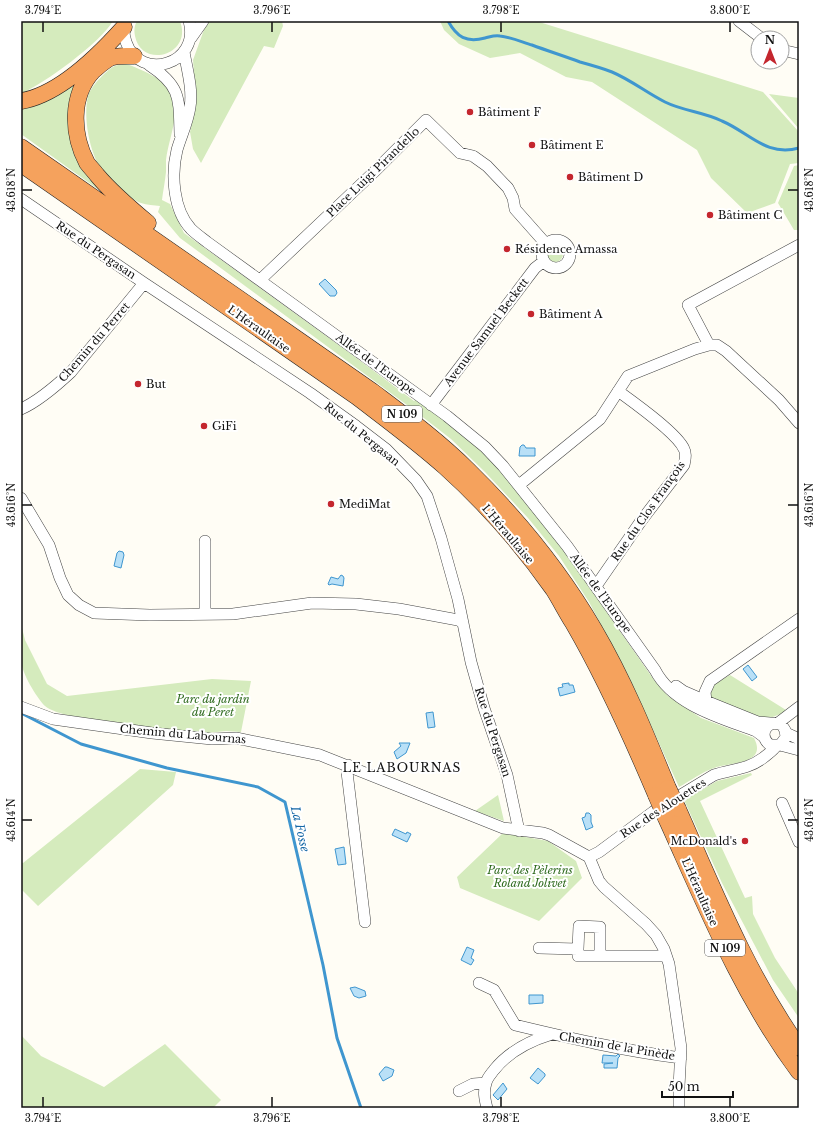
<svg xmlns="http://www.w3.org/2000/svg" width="820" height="1129" font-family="'Libre Baskerville',serif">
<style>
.green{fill:#d5ebbd}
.water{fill:#b9e0f7;stroke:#3f96cf}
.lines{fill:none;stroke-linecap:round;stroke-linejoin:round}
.stream{stroke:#3f96cf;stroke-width:3}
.minor-casing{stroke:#444;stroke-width:12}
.highway-casing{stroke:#222;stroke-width:17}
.minor{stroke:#fff;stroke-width:11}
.highway{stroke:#f5a25d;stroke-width:16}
.highway-bridge-casing{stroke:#222;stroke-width:17;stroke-linecap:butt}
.highway-bridge{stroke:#f5a25d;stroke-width:16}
.ticks{fill:none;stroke:#111;stroke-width:1.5}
.poi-dot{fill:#c4262e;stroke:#fff;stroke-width:1.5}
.labels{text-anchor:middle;stroke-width:4;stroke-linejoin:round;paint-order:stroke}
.shield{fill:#fff;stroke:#585858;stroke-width:1}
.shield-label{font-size:10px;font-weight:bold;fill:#111}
.poi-label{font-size:11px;fill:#111;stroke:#fff;text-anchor:start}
.street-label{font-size:11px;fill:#111;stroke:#fff}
.park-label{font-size:11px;font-style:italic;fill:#2f6b1f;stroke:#fff}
.neighbourhood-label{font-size:12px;letter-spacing:1px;fill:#111;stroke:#fff}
.water-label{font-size:12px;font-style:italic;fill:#1768a6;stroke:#fff}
.neatline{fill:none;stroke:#111;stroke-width:1.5}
.ticks-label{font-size:10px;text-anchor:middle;fill:#111}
</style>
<rect width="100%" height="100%" fill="#fffdf5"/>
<path class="green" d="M21,21H113C99,44 46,82 21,94Z
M137,21H180C193,56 141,69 135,36C134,31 134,26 137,21Z
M210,21H282L283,26L274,48L264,46L201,163L193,149L190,132L195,108V88L193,60L205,27Z
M440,21H536L763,92L799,132V163L790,164L775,203L747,213L711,178L697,150L592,82L566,77L520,53L490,58L459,44L444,30Z
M126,64C139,68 166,80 173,93C181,111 168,141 166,160C166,164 166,168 166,172C165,182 163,191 162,200L170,204L184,233L347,351L414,401L417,398L469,439L493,461L535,513L566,554L654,680L668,696L701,718L754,738C768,765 730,762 714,768C702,772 690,781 679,787L629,677L589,602L559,556L528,518L485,472L451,439L411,408L180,238L158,212L160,206C154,205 147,205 141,203C128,198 110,181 102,170C89,153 82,112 89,93C92,87 98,80 102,76C112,67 113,65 126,64Z
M84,71L72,105L99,190L21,134V106Z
M769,94L799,98V129Z
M799,165V230H794L778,203L794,166Z
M547 254a8 8 0 1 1 16 0a8 8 0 1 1-16 0Z
M21,624L25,640L47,684L67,696L212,679L251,681L241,732L226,731L207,733C178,730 63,722 45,706C36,697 22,673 21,661C20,649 21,636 21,624Z
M730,675L786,710L783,713L770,718L761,719L713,700L710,695V689L714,684Z
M140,769L176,772L173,785L38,906L21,889V862L23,863Z
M751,773L752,775L700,801L745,898L752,896L753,914L775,958L799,994V1018L773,980L722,883L684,800L717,781Z
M498,795L504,821L475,811Z
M503,833L548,841L576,861L582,878L539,921L460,888L457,877Z
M21,1035L41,1056L104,1087L165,1044L221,1100L213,1108H21Z"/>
<path class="water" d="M325,279L336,290L337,293L335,296H330L319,284Z
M522,445H524L526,448H535V456H519L520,447Z
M119,551L123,552L124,555L121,568L114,566L117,553Z
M341,575L343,576L344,578L343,586L332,584L329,585L328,584L331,577L338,579Z
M748,665L757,677L752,681L743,669Z
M569,683V685H573L575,692L560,696L558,688L563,687L562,684Z
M433,712L435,727L428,728L426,713Z
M399,743H410L406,753L397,759L394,752L401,746Z
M586,813H589L591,815V822L593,827L586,830L582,818L585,817Z
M395,829L406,834L407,832L411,834L407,842L392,835Z
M344,847L346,864L338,865L335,849Z
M467,947L474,950L471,958L474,960L471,965L461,960Z
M355,987L365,991L366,996L359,998L354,996L350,988Z
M529,995H543V1003L529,1004Z
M618,1054L620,1056L618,1058L617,1068H604V1064L613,1063H602L603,1055L616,1056Z
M385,1067H387L394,1070L392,1076L383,1081L379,1074Z
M538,1068L545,1074V1076L538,1084L530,1078Z
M503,1083L507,1089L498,1100L493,1095Z"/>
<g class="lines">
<path class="stream" d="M448,21C457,37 466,43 485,38C490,37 494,35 500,36C510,37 522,42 532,45C548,51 564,56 580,62C591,65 602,68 612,72C631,80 647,93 665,102C683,111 704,112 722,121C750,133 766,157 799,148
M21,713L81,744L167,768L258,787L285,802L323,965L337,1038L361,1108"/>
<g class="minor-casing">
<path id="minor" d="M739,21L761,38
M125,23C123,30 124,36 126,42C140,83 201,64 189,21
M191,38L203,21
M782,50L799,54
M184,52C187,69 193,90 190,107C188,122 181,136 177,150C171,174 173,210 191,229C196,234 202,238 207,242L447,416L485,447L503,466L567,546L655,670C673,705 721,718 756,731L764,737
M149,65C181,86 179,98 180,134
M21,199L144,283L310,393L356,426L386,449L416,480L427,496L441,538L458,599L471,662L484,708L507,775L519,831
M542 254a14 14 0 1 1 28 0a14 14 0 1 1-28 0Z
M260,280L374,172L426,120L460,153L473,156L487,166L508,188L513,198L515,209L546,244
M709,345L688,305L799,245
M431,405L535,268L544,261
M21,409C39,401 56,386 71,372L144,283
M519,485L600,419L628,376L695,349L709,345H717L726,351L779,400L799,423
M21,498L49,545L60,578L68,595L79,605L94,613L150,615L233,614L312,603L356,604L399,609L458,620L462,622
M205,541V614
M596,586L641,521L684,465C685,460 687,454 684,449C677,433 633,402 618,391
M676,686L683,691L706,701L758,722L781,724L785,730L786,737L780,745H770C762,739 762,729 771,724
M706,701L705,692L710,681L799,619
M21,707L53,719L152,733L212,739L236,738L320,755L503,828L543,833L549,835L589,857
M778,723L799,707
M786,733L799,739
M780,745L799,750
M348,765L347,772L365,922
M782,803L799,842
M589,857L599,881L604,887L646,924L656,935L664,949L669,964L681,1048L679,1087V1108
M589,857L599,852L653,812L714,775C732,769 747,770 763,758C769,753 773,751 777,745
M539,948L578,949V956H666
M578,949L579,926L600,927V956
M479,983L494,990L515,1025C569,1038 625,1051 681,1058
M459,1091L473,1084L486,1083
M487,1108C485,1100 483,1092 486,1083C487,1078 491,1074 494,1070C509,1051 529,1041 552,1034"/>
</g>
<g class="highway-casing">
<path id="highway" d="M134,56C127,56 117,55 110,58C104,61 98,67 93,71C70,96 72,135 87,163C90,167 94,171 97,175C112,193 130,208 148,223
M21,101C59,95 99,55 124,27
M21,147L372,391C405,416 439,441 468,470C516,517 560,571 594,629C624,680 646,734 668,788
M21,164L357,397C387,420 417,442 445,467C485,503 522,545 553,589C560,600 566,612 573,623C605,678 631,736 656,795
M678,809C714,890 747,974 799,1047
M665,816C705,904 741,994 799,1072"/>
</g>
<use href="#minor" class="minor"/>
<use href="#highway" class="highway"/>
<g class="highway-bridge-casing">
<path id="highway-bridge" d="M668,788L678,809
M656,795L665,816"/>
</g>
<use href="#highway-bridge" class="highway-bridge"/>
</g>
<path class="ticks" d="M43,22V32M272,22V32M501,22V32M730,22V32M22,190H32M788,190H798M22,505H32M788,505H798M22,820H32M788,820H798M43,1097V1107M272,1097V1107M501,1097V1107M730,1097V1107"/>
<g class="poi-dot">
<circle cx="470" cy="112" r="4"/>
<circle cx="532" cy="145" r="4"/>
<circle cx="570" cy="177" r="4"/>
<circle cx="710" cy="215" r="4"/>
<circle cx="507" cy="249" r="4"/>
<circle cx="531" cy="314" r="4"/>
<circle cx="138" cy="384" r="4"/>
<circle cx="204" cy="426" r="4"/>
<circle cx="331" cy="504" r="4"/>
<circle cx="745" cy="841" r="4"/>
</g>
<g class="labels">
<g class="shield">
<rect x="382" y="406" width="40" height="16" rx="3"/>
<rect x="705" y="940" width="40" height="16" rx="3"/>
</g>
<g class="shield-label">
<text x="402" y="418">N 109</text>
<text x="725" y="952">N 109</text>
</g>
<g class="poi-label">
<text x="478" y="116">Bâtiment F</text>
<text x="540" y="149">Bâtiment E</text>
<text x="578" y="181">Bâtiment D</text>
<text x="718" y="219">Bâtiment C</text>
<text x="515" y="253">Résidence Amassa</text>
<text x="539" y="318">Bâtiment A</text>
<text x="146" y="388">But</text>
<text x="212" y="430">GiFi</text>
<text x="339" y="508">MediMat</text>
<text x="737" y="845" text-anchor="end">McDonald's</text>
</g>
<g class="street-label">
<text transform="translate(373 172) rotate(-44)" y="4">Place Luigi Pirandello</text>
<text transform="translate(96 250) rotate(34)" y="4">Rue du Pergasan</text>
<text transform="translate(259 329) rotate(35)" y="4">L'Héraultaise</text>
<text transform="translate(486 332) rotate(-53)" y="4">Avenue Samuel Beckett</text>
<text transform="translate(94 342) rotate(-49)" y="4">Chemin du Perret</text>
<text transform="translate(376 364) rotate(36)" y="4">Allée de l'Europe</text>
<text transform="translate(362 434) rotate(39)" y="4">Rue du Pergasan</text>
<text transform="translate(648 511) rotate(-55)" y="4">Rue du Clos François</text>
<text transform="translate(508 534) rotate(50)" y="4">L'Héraultaise</text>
<text transform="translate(601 593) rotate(54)" y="4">Allée de l'Europe</text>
<text transform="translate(493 732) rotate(72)" y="4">Rue du Pergasan</text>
<text transform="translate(183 734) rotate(5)" y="4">Chemin du Labournas</text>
<text transform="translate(663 808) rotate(-33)" y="4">Rue des Alouettes</text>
<text transform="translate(700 892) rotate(66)" y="4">L'Héraultaise</text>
<text transform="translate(617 1046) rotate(10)" y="4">Chemin de la Pinède</text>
</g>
<g class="park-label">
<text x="213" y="703">Parc du jardin<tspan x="213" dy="13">du Peret</tspan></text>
<text x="530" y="874">Parc des Pèlerins<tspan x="530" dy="13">Roland Jolivet</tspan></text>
</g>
<g class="neighbourhood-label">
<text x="402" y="772">LE LABOURNAS</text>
</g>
<g class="water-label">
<text transform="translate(300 829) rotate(77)" y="4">La Fosse</text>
</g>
</g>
<rect width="820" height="1129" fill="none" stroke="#ffffff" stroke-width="44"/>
<g transform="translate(770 50)"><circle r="19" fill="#ffffff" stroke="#a0a0a0"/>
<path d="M0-3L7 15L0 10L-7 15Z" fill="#c4262e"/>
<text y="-6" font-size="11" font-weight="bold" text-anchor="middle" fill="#111111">N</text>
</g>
<path d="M662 1091v6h71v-6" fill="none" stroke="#111111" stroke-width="2"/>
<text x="668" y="1091" font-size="12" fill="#111111" stroke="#ffffff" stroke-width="3" paint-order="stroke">50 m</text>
<rect x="22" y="22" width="776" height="1085" class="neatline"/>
<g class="ticks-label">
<text x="43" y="14">3.794°E</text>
<text x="272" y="14">3.796°E</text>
<text x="501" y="14">3.798°E</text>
<text x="730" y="14">3.800°E</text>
<text transform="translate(11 190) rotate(-90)" y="4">43.618°N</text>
<text transform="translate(809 190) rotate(-90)" y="4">43.618°N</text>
<text transform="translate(11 505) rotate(-90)" y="4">43.616°N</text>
<text transform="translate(809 505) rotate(-90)" y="4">43.616°N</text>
<text transform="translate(11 820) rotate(-90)" y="4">43.614°N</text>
<text transform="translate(809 820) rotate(-90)" y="4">43.614°N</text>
<text x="43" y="1122">3.794°E</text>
<text x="272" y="1122">3.796°E</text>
<text x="501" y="1122">3.798°E</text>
<text x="730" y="1122">3.800°E</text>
</g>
</svg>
